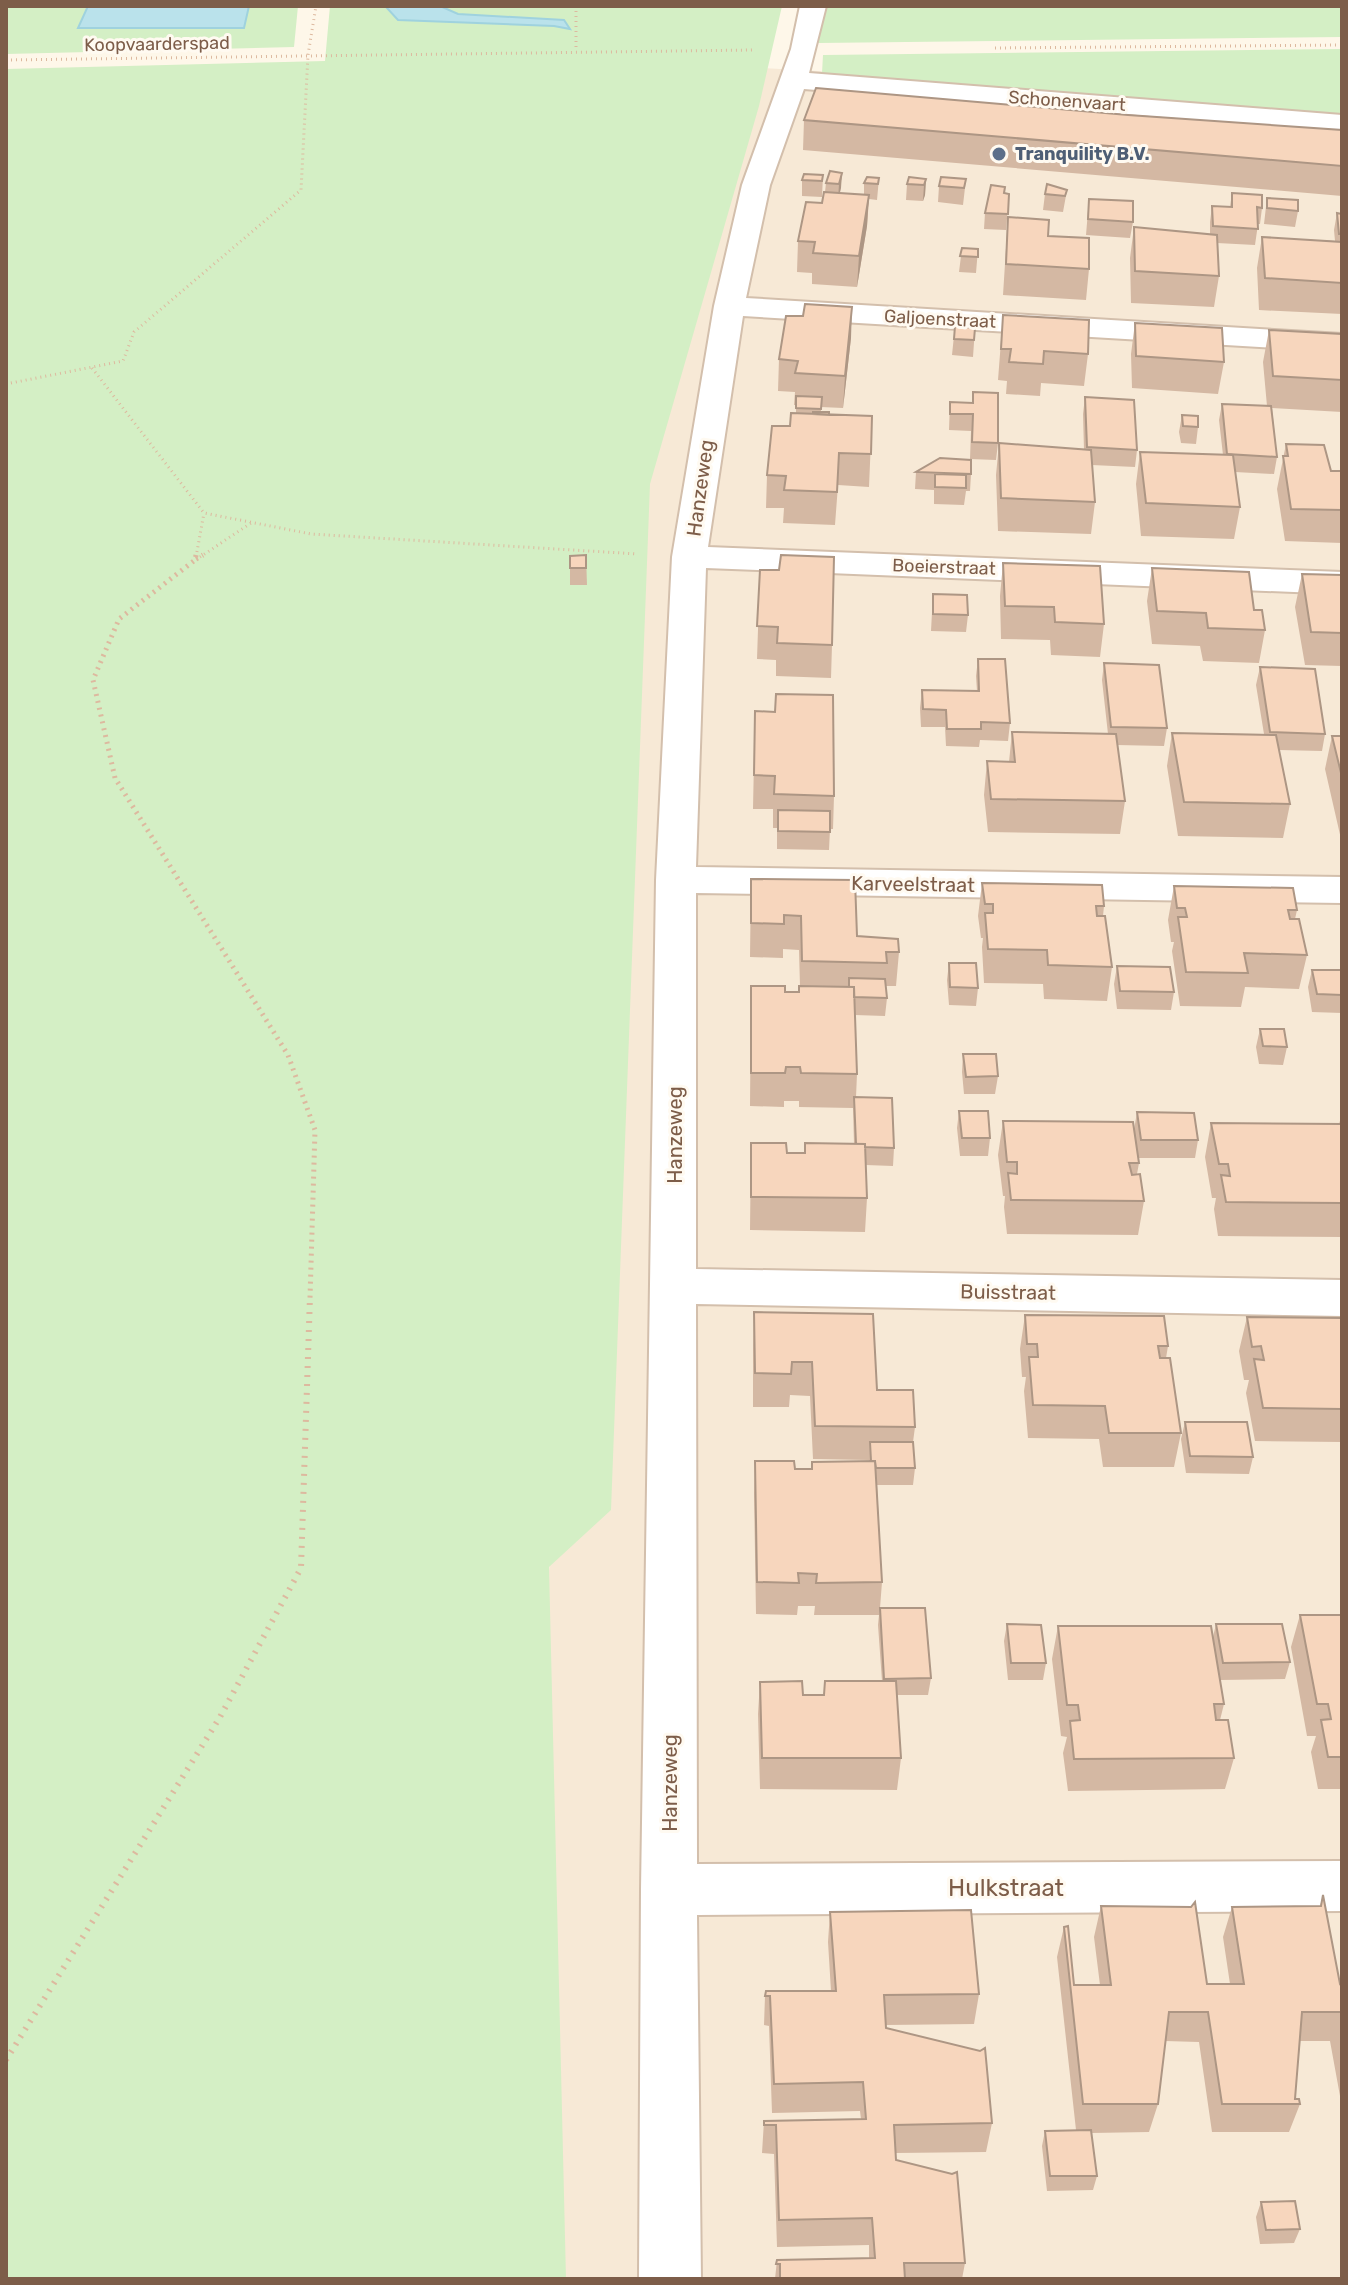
<svg xmlns="http://www.w3.org/2000/svg" width="1348" height="2285" font-family="Rubik,sans-serif">
<style>
.residential{fill:#f7e9d6}
.green{fill:#d4efc5}
.water{fill:#bae2eb;stroke:#9fd2de;stroke-width:2}
.lines{fill:none;stroke-linecap:round;stroke-linejoin:round}
.minor-casing{stroke:#d3bfac;stroke-width:4}
.path-far2{stroke:#ddb99f;stroke-width:3;stroke-dasharray:1 4;stroke-linecap:butt}
.path-far1{stroke:#ddb99f;stroke-width:5;stroke-dasharray:2 5;stroke-linecap:butt}
.path{stroke:#ddb99f;stroke-width:6;stroke-dasharray:2 7;stroke-linecap:butt}
.minor{fill:#fff;fill-rule:evenodd}
.wall{fill:#d4b8a3}
.shaded-wall{fill:#ad9684}
.building{fill:#f7d6bd;stroke:#ad9684;stroke-width:2}
.service-dot{fill:#5c6f8a;stroke:#fffaf1;stroke-width:3}
.labels{text-anchor:middle;stroke-width:6;stroke-linejoin:round;paint-order:stroke}
.far-street-label{font-size:18px;fill:#7d5d49;stroke:#fffaf1}
.far-service-label{font-size:18px;font-weight:bold;fill:#4e5e75;stroke:#fffaf1;text-anchor:start}
.street-label{font-size:20px;fill:#7d5d49;stroke:#fffaf1}
.near-street-label{font-size:24px;fill:#7d5d49;stroke:#fffaf1}
</style>
<rect width="100%" height="100%" fill="#fef7e9"/>
<path class="residential" d="M760,68L1342,99V2279H510L610,464Z"/>
<path class="green" d="M6,6H298L294,47L6,54Z
M330,6H782L759,106L650,484L611,1510L549,1567L566,2279H6V69L325,61Z
M827,6H1342V37L818,43Z
M1342,49V114L822,73L823,55Z"/>
<path class="water" d="M88,6H249L244,28H78Z
M440,6L458,14L564,20L570,29L554,26L398,20L386,7Z"/>
<g class="lines">
<g class="minor-casing">
<path id="minor" d="M800,6H826L809,73L1342,115V131L804,89L770,185L746,298L1342,334V352L743,316L708,547L1342,572V594L706,568L696,867L1342,877V903L696,893V1269L1342,1280V1316L696,1304L697,1864L1342,1861V1911L697,1915L701,2279H639L641,1890L656,880L672,557L714,306L742,185L791,49Z"/>
</g>
<path class="path-far2" d="M576,6V51
M995,48L1342,45
M6,60L753,50
M92,368L204,513L311,534L638,554
M6,384L123,361L134,332L301,190L308,55L316,6
M196,557L204,513
M200,557L251,523"/>
<path class="path-far1" d="M196,555L195,560L119,619L93,680L115,778L288,1055L315,1130L310,1298
M196,559L203,555"/>
<path class="path" d="M6,2060L220,1717L301,1568L310,1296"/>
<use href="#minor" class="minor"/>
</g>
<path class="wall" d="M1128,115L1342,130V196L803,150L804,120Z
M842,173L840,193L864,195V183L879,178L877,200L869,199L867,226L857,287L812,284V273L797,272L798,241L822,203L825,192L826,183Z
M823,175L822,197L802,196V180Z
M926,179L925,195L923,201L906,200L907,184Z
M966,179L963,205L938,202L939,186Z
M1067,190L1063,212L1043,210L1045,194Z
M1232,193L1262,208L1260,224H1258L1255,245L1217,243L1219,276L1214,307L1131,303L1130,258L1134,227L1210,234V222L1212,206L1230,207Z
M1009,194L1006,230L984,229L985,213Z
M1267,198L1298,211L1295,227L1264,224Z
M1089,199L1133,222L1130,238L1086,235Z
M1337,213L1342,214V314L1259,310L1257,268L1262,237L1335,241L1334,230Z
M1008,217L1048,236L1089,269L1086,300L1003,295Z
M962,248L978,249L976,273L959,272Z
M1003,315L1088,354L1084,386L1041,383L1040,396L1006,394L1007,381L998,380Z
M1135,323L1224,362L1218,394L1132,388L1131,354Z
M955,326L975,328L973,357L952,355Z
M1269,330L1342,334V412L1272,408L1277,457L1274,474L1235,472L1240,507L1234,539L1141,536L1136,484L1140,452L1223,455L1219,420L1222,404L1267,406L1263,362Z
M851,338L843,408L821,407V412L829,415L872,416L869,487L838,485L835,525L783,523L784,508H766L767,475L796,413V405H794L795,392L778,391L779,359Z
M1085,397L1137,450L1135,467L1092,465L1095,502L1091,534L998,531L996,475L999,443L1084,450L1083,414Z
M950,402L973,403L998,443L996,460L970,459L971,431L949,430Z
M1182,415L1198,427L1196,444L1181,443L1179,432Z
M1286,444L1331,471H1342V543L1285,541L1277,489Z
M916,472L971,474L970,491H966L964,505L934,504V490L915,489Z
M586,555L587,585H570V556Z
M1003,563L1104,624L1100,657L1051,655L1050,640L1001,639L1000,596Z
M1152,568L1254,610L1265,630L1259,663L1203,661L1200,646L1152,644L1147,601Z
M760,570L832,645L831,678L776,676V660L757,659Z
M1302,574L1342,575V666L1305,665L1295,607Z
M933,594L968,615L966,632L931,631Z
M978,659L1010,723L1008,741L980,740L979,747L946,746L945,727H921L920,708L922,690L977,691L976,676Z
M1104,663L1167,728L1164,746L1117,745L1125,801L1120,834L988,832L984,795L987,761L1009,762L1012,732L1108,734L1102,680Z
M1260,667L1325,734L1322,751L1279,750L1290,804L1283,838L1178,836L1167,766L1172,733L1264,734L1256,685Z
M755,711L834,796L833,829H830L829,850L777,849V828H773V809H753Z
M1332,736H1342V839H1341L1325,769Z
M751,879L857,936L899,952L896,986H886L887,998L885,1016L855,1015L857,1074L856,1097L894,1148L893,1166L866,1165L867,1198L865,1232L750,1230L751,1143L787,1153H804L805,1143L854,1144L853,1108L799,1107V1101H784V1107L750,1106L751,986L785,992H799L800,986L799,950L783,949V958L750,957Z
M982,883L1104,906L1103,916L1112,967L1107,1001L1044,999L1043,984L984,983L982,947L983,938H981L978,916Z
M1174,886L1297,910L1295,919L1307,955L1299,989L1245,987L1241,1007L1180,1006L1172,951L1174,942H1171L1168,920Z
M949,963L978,988L976,1006L949,1005L947,980Z
M1117,966L1174,992L1171,1010L1117,1009L1114,984Z
M1312,970H1342V1013L1312,1012L1308,987Z
M1260,1029L1287,1047L1283,1065L1259,1064L1256,1047Z
M963,1054L998,1076L995,1094H964L962,1072Z
M959,1111L990,1138L988,1156H960L957,1128Z
M1137,1112L1198,1140L1195,1158H1138L1139,1163L1137,1174L1144,1201L1138,1235L1007,1234L1004,1207L1005,1196H1003L998,1155L1003,1121L1134,1130Z
M1342,1114V1237L1218,1236L1214,1209L1216,1198H1212L1205,1157L1211,1123L1339,1124Z
M754,1312L877,1390L915,1427L913,1442L915,1468L913,1485H877L882,1582L880,1608L931,1678L928,1695H897L901,1758L897,1790L760,1789L758,1714L760,1682L803,1695H824L825,1681H882L878,1625L879,1615H814L815,1606H798L797,1615L756,1614L754,1494L755,1461L795,1469H811L812,1462L869,1461V1460L813,1459L810,1396L790,1395L789,1407H753V1346Z
M1025,1315L1168,1346L1166,1358L1181,1433L1174,1467H1103L1099,1439L1028,1438L1024,1391L1026,1377H1022L1020,1349Z
M1247,1317L1342,1318V1442L1255,1441L1246,1393L1249,1380H1244L1239,1351Z
M1185,1422L1253,1457L1249,1474L1186,1473L1181,1439Z
M1300,1615H1342V1789H1318L1311,1752L1316,1736H1307L1291,1647Z
M1007,1624L1046,1663L1043,1680H1008L1004,1641Z
M1216,1624L1290,1662L1285,1679L1220,1680L1224,1704L1220,1720L1234,1758L1225,1789L1068,1791L1063,1753L1067,1737L1061,1736L1052,1659L1058,1626L1213,1637Z
M1323,1895L1340,1984H1342V2107L1330,2041H1300L1295,2099L1300,2104L1289,2132H1212L1199,2042L1165,2041L1158,2104L1149,2132L1091,2133L1097,2176L1093,2190L1047,2191L1042,2146L1045,2131L1076,2130L1057,1957L1064,1927L1074,1985H1100L1094,1937L1101,1906L1207,1984H1230L1223,1937L1232,1907L1320,1906Z
M830,1912L979,1994L974,2024L886,2025V2028L992,2123L986,2152L896,2153V2160L965,2263L962,2279H775L777,2260L869,2258V2245L777,2247L774,2154L762,2153L764,2121L861,2119L860,2111L772,2113L769,2026L764,2025L765,1996L831,1991L828,1942Z
M1261,2202L1300,2229L1294,2243L1260,2244L1256,2217Z"/>
<path class="shaded-wall" d="M842,173L841,188L838,200L839,184Z
M926,179L925,195L923,201L924,185Z
M869,195L867,226L857,287L859,256Z
M852,307L851,338L843,408L845,376Z"/>
<path class="building" d="M816,88L1128,115L1342,130V166L804,120Z
M830,171L842,173L839,184L826,183Z
M804,174L823,175L822,181L802,180Z
M867,177L879,178L878,184L864,183Z
M909,177L926,179L924,185L907,184Z
M941,177L966,179L964,188L939,186Z
M1047,184L1067,190L1065,196L1045,194Z
M991,185L1005,187L1004,193L1009,194L1008,214L985,213Z
M824,192L869,195L859,256L813,253L815,242L798,241L806,202L822,203Z
M1232,193L1262,195V208L1257,207L1258,229L1213,226L1212,206L1232,207Z
M1267,198L1298,200V211L1267,208Z
M1089,199L1133,201V222L1088,219Z
M1337,213L1342,214V234H1339Z
M1008,217L1049,220L1048,236L1089,238V269L1006,264Z
M1134,227L1217,235L1219,276L1135,271Z
M1262,237L1342,242V283L1265,278Z
M962,248L978,249V257L960,256Z
M805,304L852,307L845,376L795,373L798,361L779,359L786,316H803Z
M1003,315L1089,320L1088,354L1044,351L1043,364L1009,362L1011,349H1001Z
M1135,323L1222,328L1224,362L1136,356Z
M955,326L975,328L974,340L954,339Z
M1269,330L1342,334V380L1273,376Z
M973,392L998,393V443L972,442L973,414H950V402L973,403Z
M796,396L822,397L821,409L796,408Z
M1085,397L1134,400L1137,450L1087,447Z
M1222,404L1271,406L1277,457L1227,454Z
M813,412H829V415L813,414Z
M791,413L872,416L871,454L839,453L837,492L784,490L786,476L767,475L772,426H790Z
M1182,415L1198,416V427L1183,426Z
M999,443L1091,450L1095,502L1001,498Z
M1286,444L1324,445L1331,471H1342V510L1291,509L1283,456H1288Z
M1140,452L1233,455L1240,507L1146,503Z
M940,458L971,460V474L916,472Z
M935,474L966,475V488L935,487Z
M586,555V568H570V556Z
M781,555L834,557L832,645L777,643L778,627L757,626L760,570H779Z
M1003,563L1100,566L1104,624L1055,622L1054,607L1005,606Z
M1152,568L1249,572L1254,610H1262L1265,630L1208,628L1206,613L1157,611Z
M1302,574L1342,575V633L1311,632Z
M933,594L967,595L968,615L933,614Z
M978,659H1005L1010,723L981,722V729H947L946,710L923,709L922,690L979,691Z
M1104,663L1159,665L1167,728L1111,727Z
M1260,667L1315,669L1325,734L1270,732Z
M776,694L833,695L834,796L774,794L775,776L754,775L755,711L775,712Z
M1012,732L1116,734L1125,801L991,799L987,761L1015,762Z
M1172,733L1276,735L1290,804L1184,802Z
M1332,736H1342V777Z
M778,810L830,811V832L778,831Z
M751,879L855,880L857,936L898,939L899,952H886L887,963L802,961L801,916L784,915V924L751,923Z
M982,883L1102,885L1104,906H1096L1097,916H1105L1112,967L1048,965L1047,950L988,949L985,913H993V904H985Z
M1174,886L1293,888L1297,910H1288L1290,919H1299L1307,955L1244,953L1248,973L1186,972L1178,917H1187L1185,908H1177Z
M949,963H976L978,988L950,987Z
M1117,966L1170,967L1174,992L1120,991Z
M1312,970H1342V995L1317,994Z
M849,978L885,979L887,998L854,997V987H849Z
M751,986H785V992H799V986L854,987L857,1074L801,1073L800,1067H786L785,1073H751Z
M1260,1029H1284L1287,1047L1263,1046Z
M963,1054H996L998,1076L966,1077Z
M854,1097L892,1098L894,1148L865,1147V1144H856Z
M959,1111H988L990,1138H962Z
M1137,1112L1194,1113L1198,1140H1141Z
M1003,1121L1133,1122L1139,1163H1129L1132,1175L1140,1174L1144,1201L1011,1200L1008,1173L1017,1174V1162H1007Z
M1211,1123L1342,1124V1203L1226,1202L1221,1175L1230,1176L1228,1164H1219Z
M751,1143H786L787,1153H805V1143L865,1144L867,1198L751,1197Z
M754,1312L873,1314L877,1390H913L915,1427L815,1426L812,1362H792L791,1374L755,1373Z
M1025,1315L1164,1316L1168,1346H1158L1160,1358H1170L1181,1433H1109L1105,1406L1033,1405L1029,1357H1038L1037,1344H1027Z
M1247,1317L1342,1318V1409L1263,1408L1254,1359L1264,1360L1261,1346L1252,1347Z
M1185,1422H1247L1253,1457L1190,1456Z
M870,1442H913L915,1468H876L875,1461H871Z
M755,1461H794L795,1469H812V1462L875,1461L882,1582L816,1583L817,1574L798,1573L799,1583L757,1582Z
M880,1608H925L931,1678L884,1679Z
M1300,1615H1342V1757H1328L1321,1720L1331,1719L1328,1704H1317Z
M1007,1624L1041,1625L1046,1663H1011Z
M1216,1624H1282L1290,1662L1223,1663Z
M1058,1626H1211L1224,1704H1214L1216,1720H1228L1234,1758L1074,1759L1070,1721L1080,1720L1078,1705H1067Z
M802,1681L803,1695H824L825,1681H896L901,1758H762L760,1682Z
M1323,1895L1340,1984L1342,1983V2016L1341,2012H1302L1295,2099H1299L1300,2104H1222L1208,2012H1169L1158,2104H1083L1064,1927L1068,1926L1074,1985H1111L1101,1906L1191,1907L1195,1902L1207,1984H1244L1232,1907L1321,1906Z
M971,1910L979,1994L884,1995L886,2028L980,2051L985,2048L992,2123L894,2125L896,2160L952,2174L957,2172L965,2263H904L905,2279H780V2264H776L777,2260L875,2258L872,2218L779,2220L776,2125H764V2121L866,2119L863,2082L774,2084L770,1996H765L766,1991H836L830,1912Z
M1091,2130L1097,2176H1050L1045,2131Z
M1295,2201L1300,2229L1266,2230L1261,2202Z"/>
<circle class="service-dot" cx="999" cy="154" r="8"/>
<g class="labels">
<g class="far-street-label">
<text transform="translate(157 44) rotate(-1)" y="6">Koopvaarderspad</text>
<text transform="translate(1067 101) rotate(4)" y="6">Schonenvaart</text>
<text transform="translate(940 319) rotate(3)" y="6">Galjoenstraat</text>
<text transform="translate(944 567) rotate(2)" y="6">Boeierstraat</text>
</g>
<g class="far-service-label">
<text x="1015" y="160">Tranquility B.V.</text>
</g>
<g class="street-label">
<text transform="translate(700 488) rotate(-82)" y="7">Hanzeweg</text>
<text transform="translate(913 884) rotate(1)" y="7">Karveelstraat</text>
<text transform="translate(675 1135) rotate(-90)" y="7">Hanzeweg</text>
<text transform="translate(1008 1292) rotate(1)" y="7">Buisstraat</text>
<text transform="translate(670 1783) rotate(-90)" y="7">Hanzeweg</text>
</g>
<g class="near-street-label">
<text x="1006" y="1896">Hulkstraat</text>
</g>
</g>
<rect width="1348" height="2285" fill="none" stroke="#7d5d49" stroke-width="16"/>
</svg>
